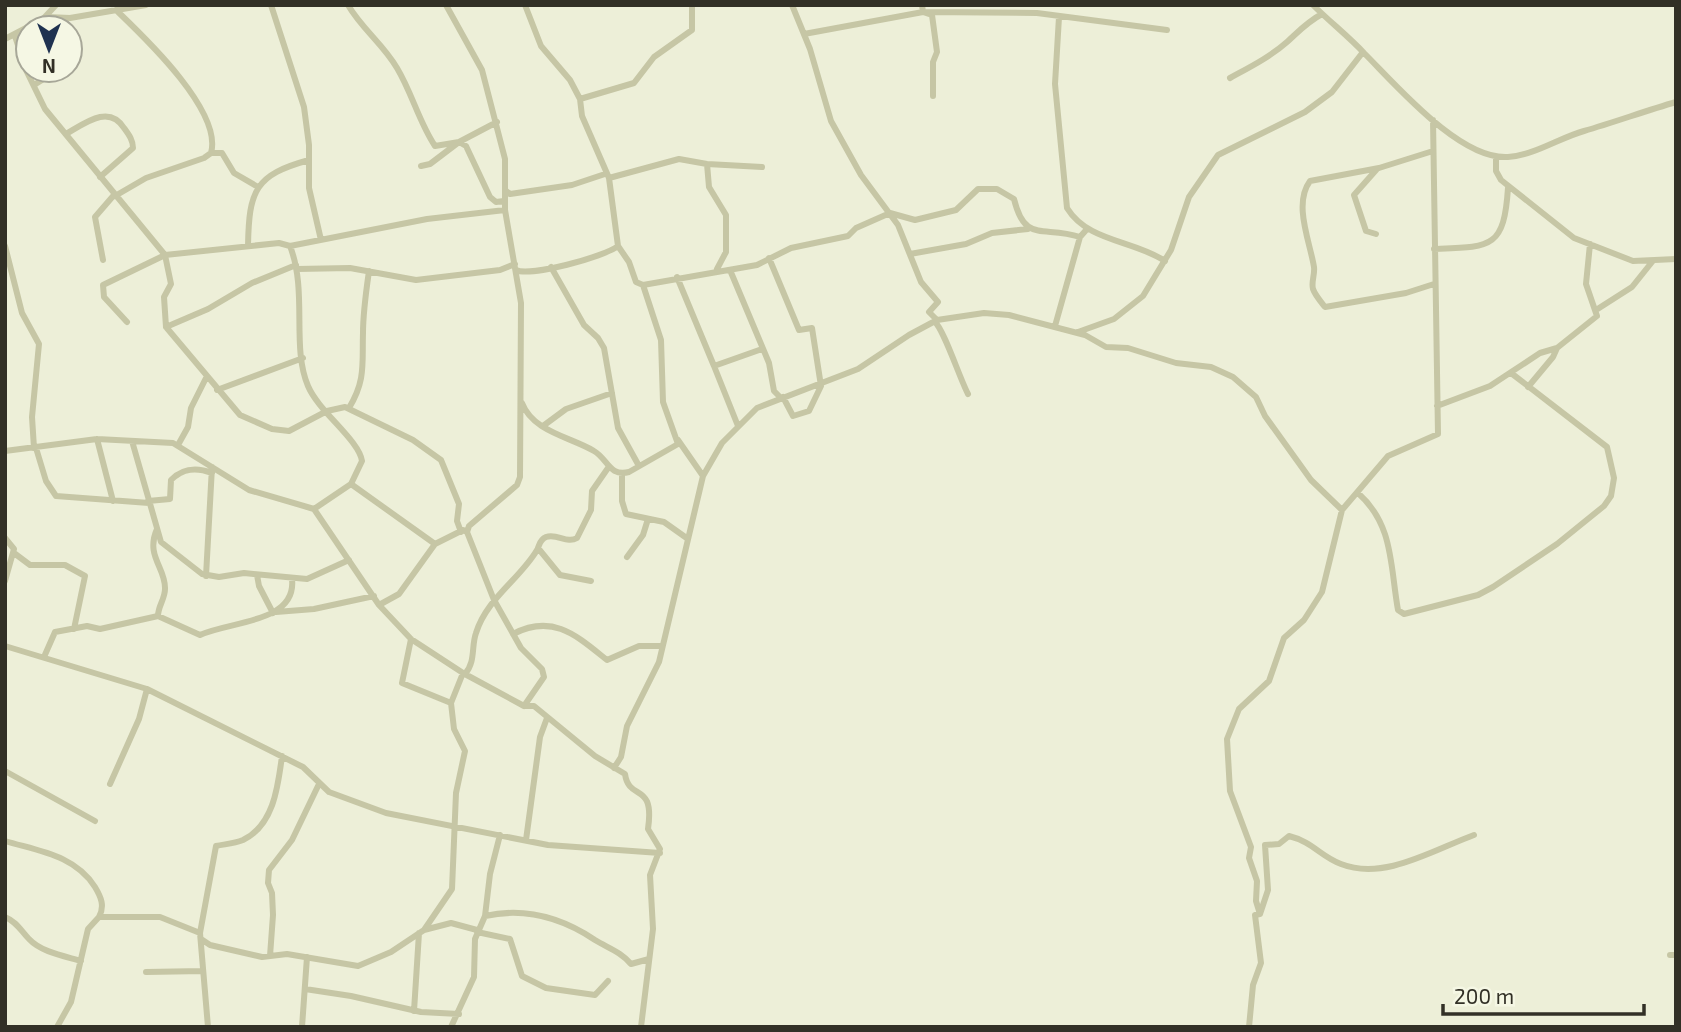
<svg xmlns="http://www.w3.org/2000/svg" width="1681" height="1032" font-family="'Exo 2',sans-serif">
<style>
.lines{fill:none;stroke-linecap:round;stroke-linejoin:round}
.minor{stroke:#c6c6a5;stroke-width:6}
</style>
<rect width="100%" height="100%" fill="#edefd8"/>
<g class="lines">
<path class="minor" d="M271,5L304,107L309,145V188L321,240
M348,5C362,29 383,44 397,68C412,93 419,122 435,146L459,142L497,122
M792,5L810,49L831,121L861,175L898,225L921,282L938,302L929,312L937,320L984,313L1009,315L1085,335L1106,347L1128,348L1176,363L1211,367L1233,377L1256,397L1265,416L1311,480L1342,510
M922,5L923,12L932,15L937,52L933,62V96
M1313,5C1330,22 1348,36 1364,53C1397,86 1460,160 1508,157C1535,155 1559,138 1584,131C1615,122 1645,111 1676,102
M1059,17L1055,84L1067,208C1088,242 1133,240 1165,261
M43,19L56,5
M804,34L923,12L1037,13L1167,30
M15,36L26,70L45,109L165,255L279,243L290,246C308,292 291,346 308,386C319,412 359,440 362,461L351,484L314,509
M5,39L47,17L70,18L146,5
M70,58L71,56
M1230,78C1250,67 1270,57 1287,42C1299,31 1307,22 1322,14
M34,85L58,70
M580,99L634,83L654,57L692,30V5
M66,134C85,123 109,104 124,128C129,135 133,140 133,148L100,177
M1433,151L1379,168L1310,181C1293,204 1310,242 1314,267C1315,275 1311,282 1313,289C1315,295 1321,302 1325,307L1406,293L1434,284
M211,153H222L234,173L258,187
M1496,157V171L1501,180L1574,238L1633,261L1676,259
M707,164L709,187L726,215V252L717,269
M421,166L430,164L459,142L466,146L490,197L496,202L504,201
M609,178L679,159L707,164L762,167
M506,191L510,194L572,185L605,174
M115,196L146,178L204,158L211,153C223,111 143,36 116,10
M1376,234L1366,231L1354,195L1377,169
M5,246L22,313L39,344L32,417L34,448
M248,246C249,190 255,175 309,160
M290,246L427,219L505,210
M1434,249C1491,247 1504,249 1508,188
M910,254L966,244L992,233L1028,229
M769,258L799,330L812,328L821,386L809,411L793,416L783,397
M103,260L95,217L114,195
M551,267L584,325L598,338L604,348L618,428L639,466
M297,269L350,268L416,280L500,270L515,264
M516,270C530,277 604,257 618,246
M730,270L769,363L774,391L781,398
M677,277L714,366L762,349
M643,285L757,265L791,248L848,236L856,228L890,213L915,220L956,210L978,189H997L1014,199C1025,244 1043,225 1080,237
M1596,310L1632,287L1652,262
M127,322L104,297L103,285L165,255L171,284L164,297L166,327L240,415L272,429L289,431L327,411L345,407L413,440L441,460L459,504L457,521L461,532
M935,322C944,330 960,379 968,394
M1055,326L1080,237L1087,229
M166,327L208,309L252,283L296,265
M1078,332L1114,319L1143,296L1171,250L1189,197L1218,155L1305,112L1332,92L1363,52
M714,366L738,426
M1528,387L1553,357L1557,348L1597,316L1586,284L1590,244
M217,390L303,358
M522,403C533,432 571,437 594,451C608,459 609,477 629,472L678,444L663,402L661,340L643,285L636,282L629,262L618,246L609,178L582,116L580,99L570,80L541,46L525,5
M1437,406L1490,386L1540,353L1557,348
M349,408C366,380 362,364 363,333C363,312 366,292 369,271
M543,426L566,409L612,393
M97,439L113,501
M678,440L703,476
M132,441L161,542L202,574L219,577L244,573L307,579L349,560
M178,445L188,427L191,408L206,378
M36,448L46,481L56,496L149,503
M5,451L97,439L173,443L249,490L314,509L379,605L411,639L463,673L524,706H534L595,756L625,774C629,802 655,781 648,829L660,849L650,875L653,929L641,1027
M622,474V501L626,514L664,522L688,539
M351,484L435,544L463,530L467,532L469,526L517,485L520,477L521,303L505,210V159L482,70L446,5
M1358,493C1394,525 1390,566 1398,610L1404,614L1478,595L1493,587L1557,544L1604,506L1611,496L1614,478L1607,447L1511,373
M148,501L170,499L171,480C183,468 196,467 212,473
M157,529C145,556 166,568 165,589C165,599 158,606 158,616
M467,532L494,600L521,648L542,669L544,677L524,706
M5,538L14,549L5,581
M538,548L560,575L591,581
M14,553L30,565H65L85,576L74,629
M627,557L643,535L648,519
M257,575L259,586L273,613
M206,576L212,467
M379,605L399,594L435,544
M276,612L314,609L374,596
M513,634C553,613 577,636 607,660L639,646H662
M411,639L402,683L451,703
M5,646L147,689L303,767L329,792L386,813L548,845L660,853
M44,657L55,632L87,626L100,629L158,616L200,635C230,621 297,623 292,579
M465,674C476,661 471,647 476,633C487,598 520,579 537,550C540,545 539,540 546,537C557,533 567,544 577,538L591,510L592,491L608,468
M614,768L621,757L627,726L659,662L703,476L722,443L757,408L858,369L909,335L937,320
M5,771L95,821
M110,784L139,719L147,689
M526,840L540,737L547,718
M5,841C38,851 75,855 95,887C101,897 105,906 99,917
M1260,914L1268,890L1265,845L1279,844L1289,836C1313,842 1320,856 1341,864C1384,881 1433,850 1474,835
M485,916C525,907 562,918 595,940C608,948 621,952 631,964L649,959
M5,917C17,922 21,931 29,939C41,952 64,956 81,961
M424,930L451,923L477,930
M477,932L510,939L522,976L546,988L595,995L608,981
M201,939L210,945L262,957L287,954L358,966L391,952L424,930L452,889L456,793L465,751L454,729L451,703L463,673
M1670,955H1676
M270,956L273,915L272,893L268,883L269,870L292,840L318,786
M146,972L203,971
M305,989L351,996L421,1012L459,1014
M414,1011L419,933
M57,1027L71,1002L88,929L99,917H160L200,933
M208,1027L200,933L216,846C224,844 233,844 243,840C274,825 278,786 282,756
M302,1027L307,957
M451,1027L474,977L475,939L485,916L490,874L500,835
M1249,1027L1253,985L1261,963L1255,915L1260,914L1256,901L1257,881L1249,858L1251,847L1230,791L1227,739L1239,709L1269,681L1284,638L1304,620L1322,592L1342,510L1388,456L1438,434L1433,120"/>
</g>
<rect width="1681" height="1032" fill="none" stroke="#323026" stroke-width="14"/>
<g transform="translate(49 49) rotate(180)"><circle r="33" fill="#f5f7e4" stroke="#a7a798" stroke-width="2"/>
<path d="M0-5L12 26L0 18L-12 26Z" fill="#1f3250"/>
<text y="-10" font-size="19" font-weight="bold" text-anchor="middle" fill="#323026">N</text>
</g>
<path d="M1443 1004v10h201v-10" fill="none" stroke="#323026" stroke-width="3.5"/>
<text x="1454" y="1004" font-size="21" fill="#323026" stroke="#f5f7e4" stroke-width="5" paint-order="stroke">200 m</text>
</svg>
